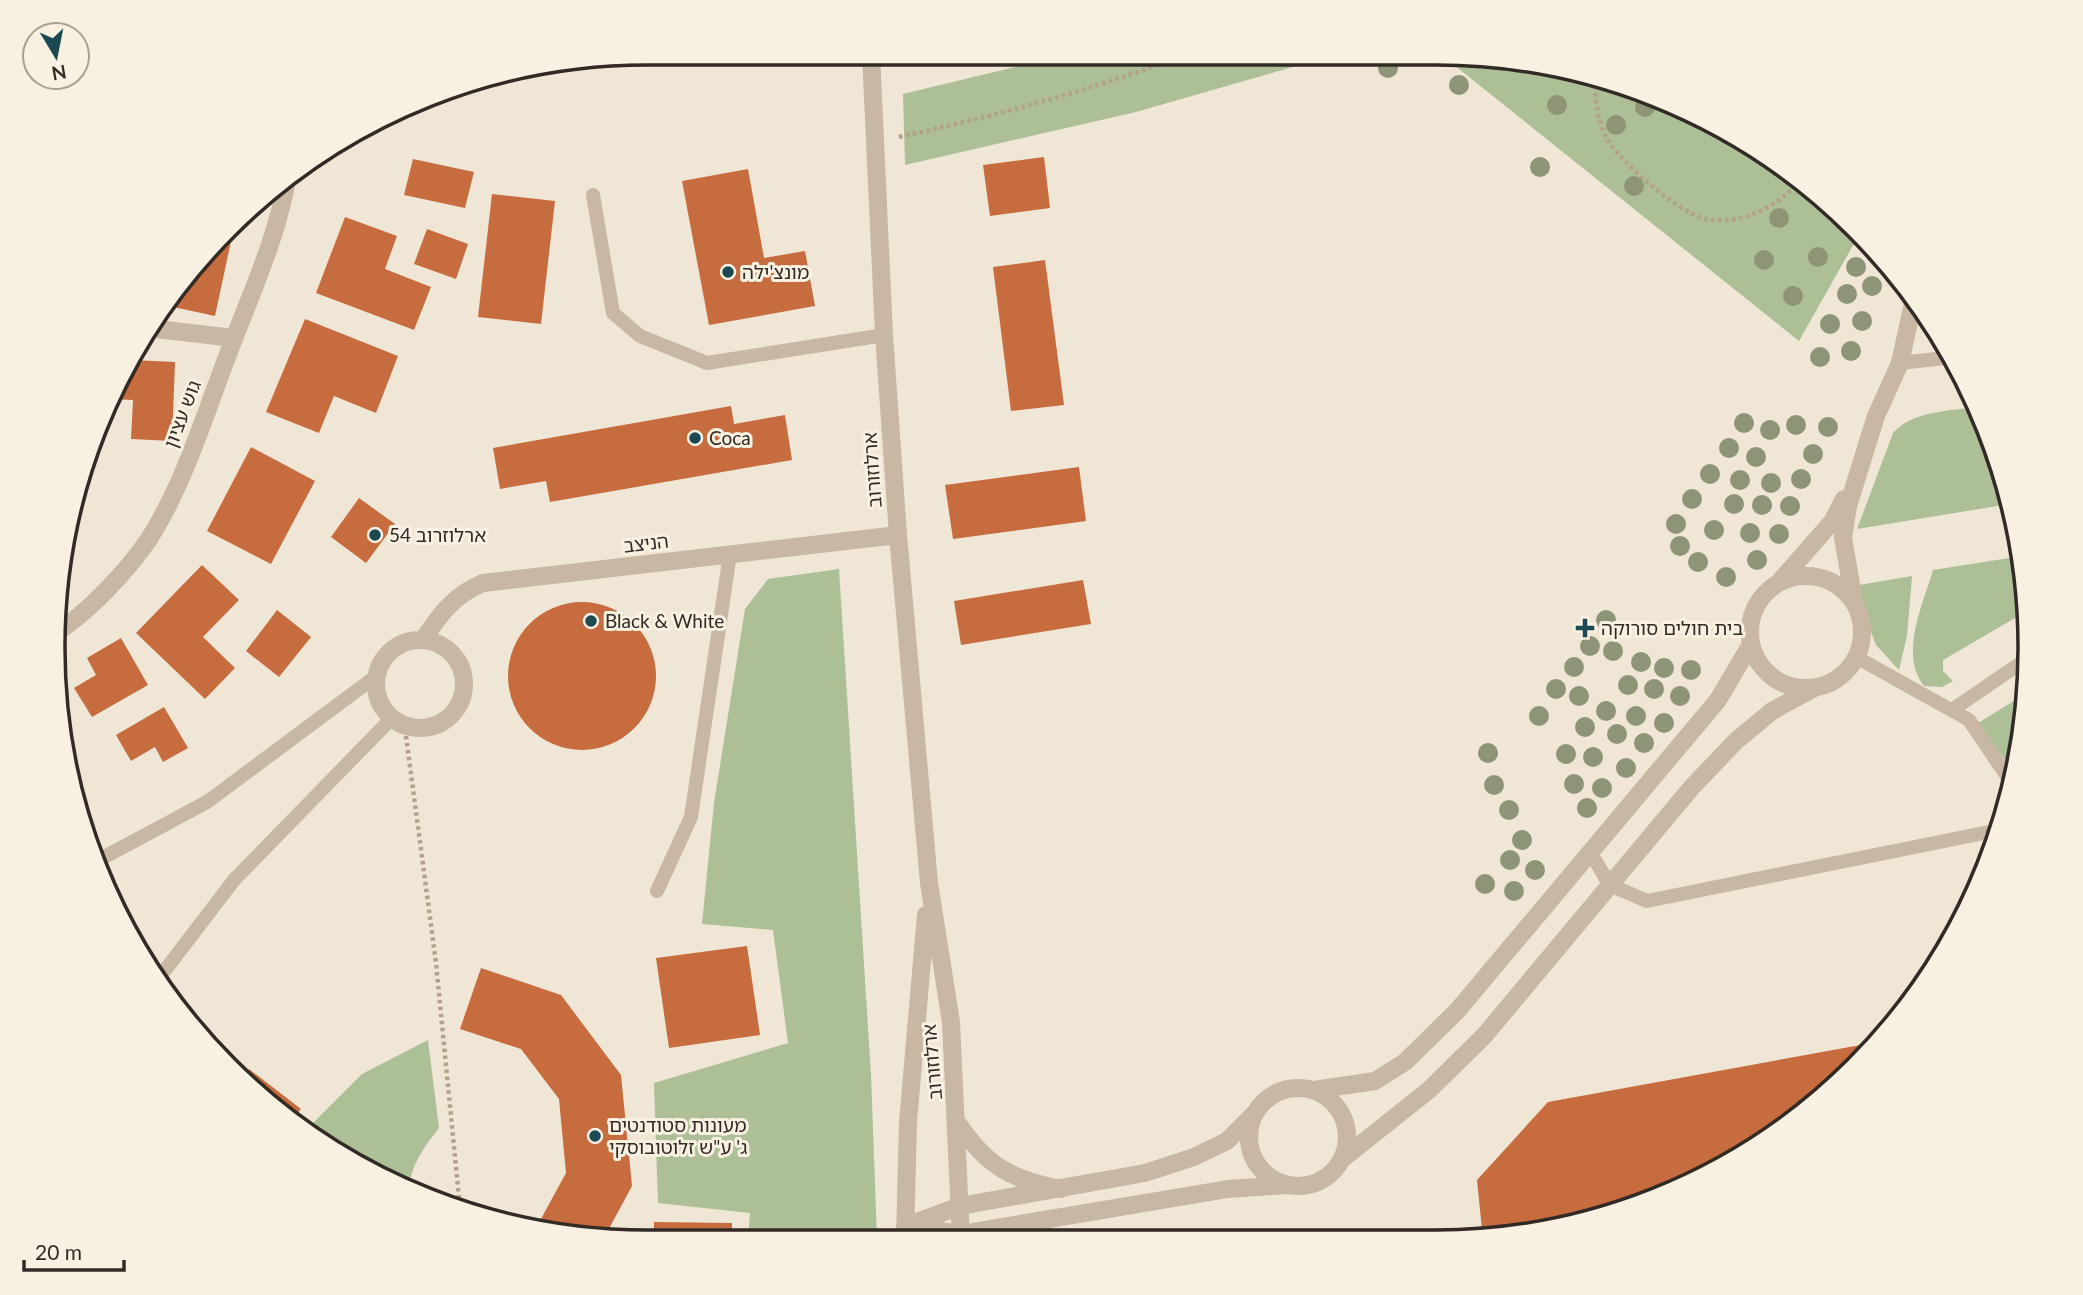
<svg xmlns="http://www.w3.org/2000/svg" width="2083" height="1295" font-family="Lato,'Noto Sans Hebrew',sans-serif">
<style>
.green{fill:#adbf96}
.building{fill:#c66c3e}
.lines{fill:none;stroke-linecap:round;stroke-linejoin:round}
.path{stroke:#b3a18c;stroke-width:4.5;stroke-dasharray:3.5 3.5;stroke-linecap:butt}
.service{stroke:#c8b7a2;stroke-width:14}
.minor{stroke:#c8b7a2;stroke-width:18}
.tertiary{stroke:#c8b7a2;stroke-width:18}
.tree{fill:#8e9476}
.poi-dot{fill:#1b4a53;stroke:#f8f0e1;stroke-width:2.5}
.labels{text-anchor:middle;stroke-width:6;stroke-linejoin:round;paint-order:stroke}
.poi-label{font-size:19px;fill:#322a24;stroke:#f8f0e1;text-anchor:start}
.street-label{font-size:19px;fill:#322a24;stroke:#f8f0e1}
.rim{fill:none;stroke:#322a24;stroke-width:3.5}
</style>
<rect width="100%" height="100%" fill="#f0e6d6"/>
<path class="green" d="M1065,55L1331,56L1136,112L905,165L903,94Z
M1444,57L1513,58L1663,98L1797,175L1860,233L1799,341Z
M1977,407L1999,456L2010,504L1857,529L1893,433C1912,411 1949,411 1977,407Z
M2022,556L2027,611L1943,660V671L1953,681L1942,687L1924,686C1899,655 1923,604 1933,570Z
M839,569L871,1075L877,1239L748,1238L750,1213L658,1203L654,1083L788,1043L773,930L702,924L714,803L745,609L768,579Z
M1912,576L1907,636L1899,670L1876,645L1853,586Z
M2028,692L2015,771L1975,725Z
M428,1040L439,1128C424,1147 410,1166 409,1191L305,1131L362,1074Z"/>
<path class="building" d="M1044,157L1050,208L990,216L983,165Z
M413,159L474,172L465,208L404,195Z
M748,169L764,258L805,251L815,306L709,325L682,181Z
M492,194L555,201L541,324L478,317Z
M345,217L397,236L385,269L431,287L414,330L316,293Z
M427,229L468,244L456,279L414,264Z
M233,232L215,316L164,305Z
M1045,260L1064,405L1011,411L993,267Z
M305,319L398,356L376,413L334,396L319,433L266,412Z
M132,360L175,362L172,441L131,439L133,400L112,399Z
M731,406L734,424L785,415L792,460L550,502L546,481L500,489L493,448Z
M251,447L315,481L271,564L207,531Z
M1079,467L1086,521L953,539L945,485Z
M359,498L395,524L366,563L331,537Z
M202,565L239,600L203,637L235,668L205,699L136,633Z
M1083,580L1091,624L961,645L954,601Z
M508 676a74 74 0 1 1 148 0a74 74 0 1 1-148 0Z
M277,610L311,637L279,677L246,651Z
M121,638L148,685L92,717L74,688L96,675L87,658Z
M164,707L188,748L163,762L155,747L131,761L116,735Z
M75,783L91,813L81,818Z
M747,946L760,1035L669,1048L656,958Z
M481,968L561,995L621,1075L632,1186L604,1238L570,1237L536,1228L566,1173L559,1099L521,1049L460,1029Z
M1877,1042L1828,1095L1733,1163L1590,1222L1483,1240L1477,1180L1548,1102Z
M249,1069L301,1109L290,1122L244,1076Z
M654,1222L732,1223V1238H654Z"/>
<g class="lines">
<path class="path" d="M1594,79C1596,100 1597,124 1609,142C1624,165 1679,213 1706,219C1741,226 1780,206 1801,179
M899,137C996,116 1090,90 1184,56
M406,736L436,963L460,1208"/>
<path class="service" d="M593,195L613,313L640,336L707,363L884,335
M1900,363L1954,357
M1856,657L1969,720L2013,785
M1952,710L2028,658
M1590,852L1610,885L1647,901L1999,830
M95,862L207,802L375,677
M657,891L691,817L730,554
M156,982L234,880L391,719"/>
<path class="minor" d="M148,328L234,338
M1750 632a56 56 0 1 1 112 0a56 56 0 1 1-112 0Z
M1780,581L1832,522L1844,499
M1854,601L1843,538L1848,506L1876,416L1900,363L1914,299
M55,633C87,614 128,570 149,539C184,484 204,417 227,357C249,298 278,237 288,174
M376 684a44 44 0 1 1 88 0a44 44 0 1 1-88 0Z
M423,640C440,614 454,595 483,583L898,535
M1249 1137a49 49 0 1 1 98 0a49 49 0 1 1-98 0Z
M1314,1090L1375,1081L1405,1062L1457,1011L1718,700L1751,644
M1341,1160L1429,1090L1484,1036L1692,787L1736,741L1772,711L1816,687
M909,1225L960,1206L1145,1173L1194,1157L1227,1141L1254,1114
M905,1226L961,1234L1228,1189L1287,1185"/>
<path class="tertiary" d="M871,54L884,335L898,535L929,883L951,1022L961,1239
M959,1125C987,1166 1012,1180 1061,1189
M905,1239L908,1122L926,915"/>
</g>
<g class="tree">
<circle cx="1388" cy="68" r="10"/>
<circle cx="1459" cy="85" r="10"/>
<circle cx="1557" cy="105" r="10"/>
<circle cx="1645" cy="107" r="10"/>
<circle cx="1616" cy="125" r="10"/>
<circle cx="1540" cy="167" r="10"/>
<circle cx="1634" cy="186" r="10"/>
<circle cx="1779" cy="218" r="10"/>
<circle cx="1818" cy="257" r="10"/>
<circle cx="1764" cy="260" r="10"/>
<circle cx="1856" cy="267" r="10"/>
<circle cx="1872" cy="286" r="10"/>
<circle cx="1847" cy="294" r="10"/>
<circle cx="1793" cy="296" r="10"/>
<circle cx="1862" cy="321" r="10"/>
<circle cx="1830" cy="324" r="10"/>
<circle cx="1851" cy="351" r="10"/>
<circle cx="1820" cy="357" r="10"/>
<circle cx="1744" cy="423" r="10"/>
<circle cx="1796" cy="425" r="10"/>
<circle cx="1828" cy="427" r="10"/>
<circle cx="1770" cy="430" r="10"/>
<circle cx="1729" cy="448" r="10"/>
<circle cx="1813" cy="454" r="10"/>
<circle cx="1756" cy="457" r="10"/>
<circle cx="1710" cy="474" r="10"/>
<circle cx="1801" cy="479" r="10"/>
<circle cx="1740" cy="480" r="10"/>
<circle cx="1771" cy="483" r="10"/>
<circle cx="1692" cy="499" r="10"/>
<circle cx="1734" cy="504" r="10"/>
<circle cx="1762" cy="505" r="10"/>
<circle cx="1790" cy="506" r="10"/>
<circle cx="1676" cy="524" r="10"/>
<circle cx="1714" cy="530" r="10"/>
<circle cx="1750" cy="533" r="10"/>
<circle cx="1779" cy="534" r="10"/>
<circle cx="1680" cy="546" r="10"/>
<circle cx="1757" cy="560" r="10"/>
<circle cx="1698" cy="562" r="10"/>
<circle cx="1726" cy="577" r="10"/>
<circle cx="1606" cy="620" r="10"/>
<circle cx="1590" cy="646" r="10"/>
<circle cx="1613" cy="651" r="10"/>
<circle cx="1641" cy="662" r="10"/>
<circle cx="1574" cy="667" r="10"/>
<circle cx="1664" cy="668" r="10"/>
<circle cx="1691" cy="670" r="10"/>
<circle cx="1628" cy="685" r="10"/>
<circle cx="1556" cy="689" r="10"/>
<circle cx="1654" cy="689" r="10"/>
<circle cx="1579" cy="696" r="10"/>
<circle cx="1680" cy="696" r="10"/>
<circle cx="1606" cy="711" r="10"/>
<circle cx="1539" cy="716" r="10"/>
<circle cx="1636" cy="716" r="10"/>
<circle cx="1664" cy="723" r="10"/>
<circle cx="1585" cy="727" r="10"/>
<circle cx="1617" cy="734" r="10"/>
<circle cx="1644" cy="743" r="10"/>
<circle cx="1488" cy="753" r="10"/>
<circle cx="1566" cy="754" r="10"/>
<circle cx="1593" cy="757" r="10"/>
<circle cx="1626" cy="768" r="10"/>
<circle cx="1574" cy="784" r="10"/>
<circle cx="1494" cy="785" r="10"/>
<circle cx="1602" cy="788" r="10"/>
<circle cx="1587" cy="808" r="10"/>
<circle cx="1509" cy="810" r="10"/>
<circle cx="1522" cy="840" r="10"/>
<circle cx="1510" cy="860" r="10"/>
<circle cx="1535" cy="870" r="10"/>
<circle cx="1485" cy="884" r="10"/>
<circle cx="1514" cy="891" r="10"/>
</g>
<g class="poi-dot">
<circle cx="728" cy="272" r="7"/>
<circle cx="695" cy="438" r="7"/>
<circle cx="375" cy="535" r="7"/>
<circle cx="591" cy="621" r="7"/>
<path d="M1581.5 617.5h7v7h7v7h-7v7h-7v-7h-7v-7h7z"/>
<circle cx="595" cy="1136" r="7"/>
</g>
<g class="labels">
<g class="poi-label">
<text x="742" y="279">מונצ'ילה</text>
<text x="709" y="445">Coca</text>
<text x="389" y="542">ארלוזרוב 54</text>
<text x="605" y="628">Black &amp; White</text>
<text x="1601" y="635">בית חולים סורוקה</text>
<text x="609" y="1132">מעונות סטודנטים<tspan x="609" dy="22">ג' ע"ש זלוטובוסקי</tspan></text>
</g>
<g class="street-label">
<text transform="translate(182 414) rotate(-69)" y="7">גוש עציון</text>
<text transform="translate(872 470) rotate(-94)" y="7">ארלוזורוב</text>
<text transform="translate(646 543) rotate(-7)" y="7">הניצב</text>
<text transform="translate(932 1062) rotate(-95)" y="7">ארלוזורוב</text>
</g>
</g>
<path d="M0 0H2083V1295H0ZM647 65H1436A582 582 0 0 1 2018 647V648A582 582 0 0 1 1436 1230H647A582 582 0 0 1 65 648V647A582 582 0 0 1 647 65Z" fill="#f8f0e1" fill-rule="evenodd"/>
<path class="rim" d="M647 65H1436A582 582 0 0 1 2018 647V648A582 582 0 0 1 1436 1230H647A582 582 0 0 1 65 648V647A582 582 0 0 1 647 65Z"/>
<g transform="translate(56 56) rotate(170)"><circle r="33" fill="#f8f0e1" stroke="#a9a195" stroke-width="2"/>
<path d="M0-5L12 26L0 18L-12 26Z" fill="#1b4a53"/>
<text y="-10" font-size="19" font-weight="bold" text-anchor="middle" fill="#322a24">N</text>
</g>
<path d="M24 1260v10h100v-10" fill="none" stroke="#322a24" stroke-width="3.5"/>
<text x="35" y="1260" font-size="21" fill="#322a24" stroke="#f8f0e1" stroke-width="5" paint-order="stroke">20 m</text>
</svg>
